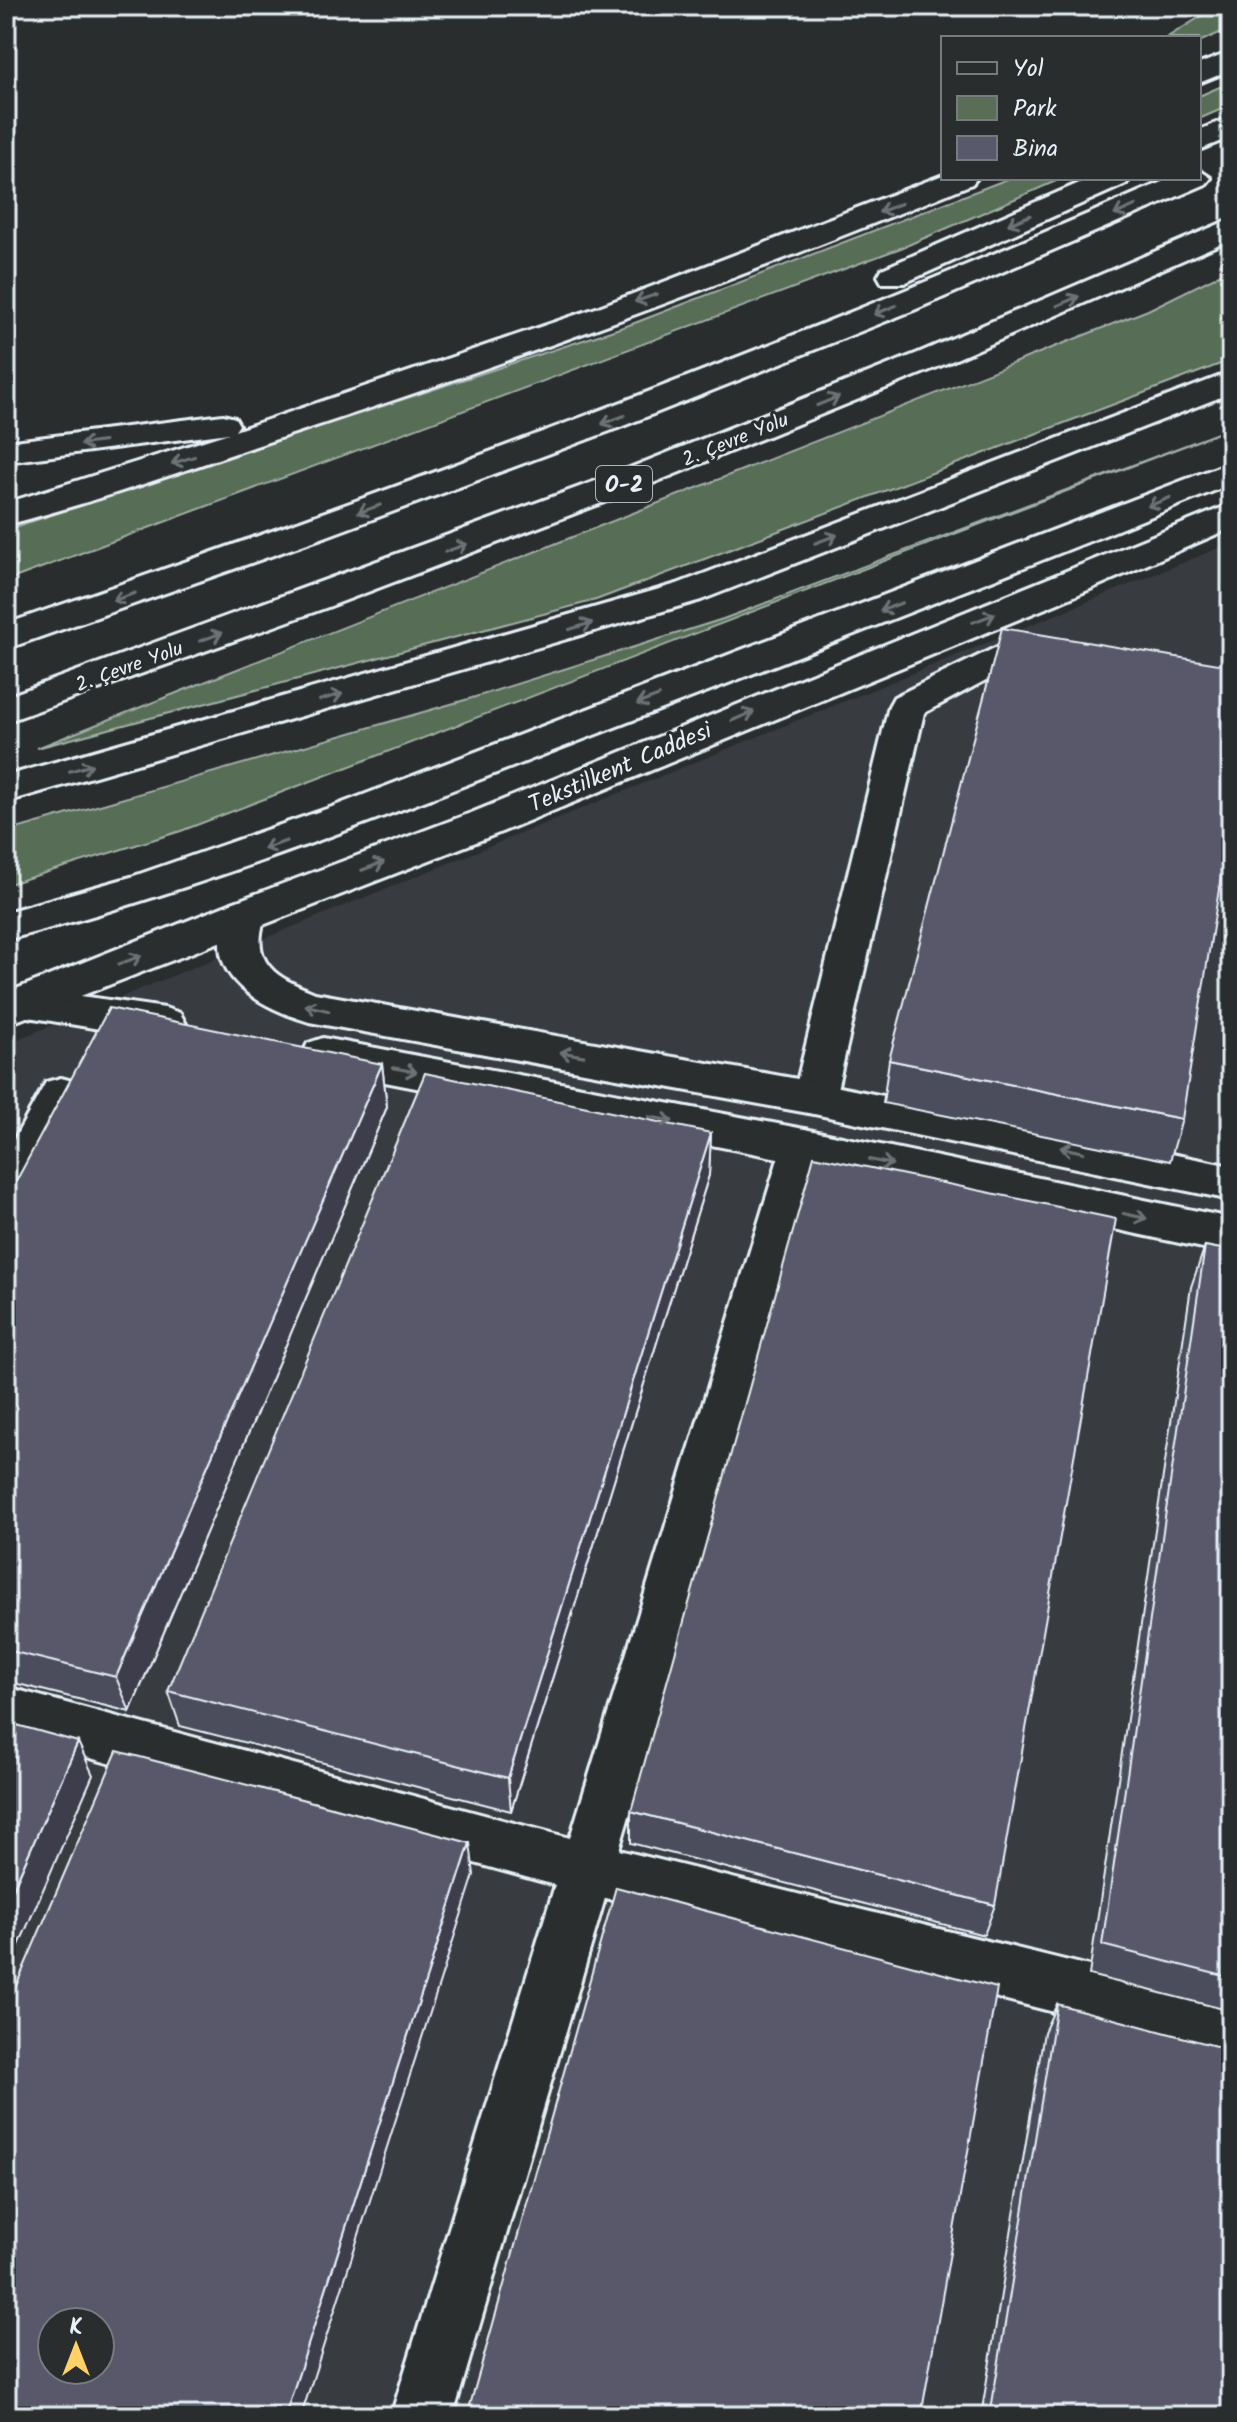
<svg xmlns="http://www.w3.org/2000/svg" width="1237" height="2422" font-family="Kalam,sans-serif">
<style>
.built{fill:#383a40;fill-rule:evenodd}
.green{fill:#596d57;stroke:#a0afa8;stroke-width:2}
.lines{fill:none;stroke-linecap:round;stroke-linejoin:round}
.street-casing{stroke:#e8f1f8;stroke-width:6}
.secondary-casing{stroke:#e8f1f8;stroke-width:6}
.primary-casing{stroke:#e8f1f8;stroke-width:6}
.highway-casing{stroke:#e8f1f8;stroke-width:6}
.street{fill:#2a2d2e;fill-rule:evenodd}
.secondary{fill:#2a2d2e;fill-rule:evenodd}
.primary{fill:#2a2d2e;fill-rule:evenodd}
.highway{fill:#2a2d2e;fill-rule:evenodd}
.wall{fill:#4c4d5c;stroke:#e8f1f8;stroke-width:2}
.shaded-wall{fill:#3e3e4b;stroke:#e8f1f8;stroke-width:2}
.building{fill:#58596b;stroke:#e8f1f8;stroke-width:2;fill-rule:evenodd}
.oneway{stroke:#6c7275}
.labels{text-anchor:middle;stroke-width:6;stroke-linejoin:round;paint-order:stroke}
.far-street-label{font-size:20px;fill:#e8f1f8;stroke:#2a2d2e}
.shield{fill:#2a2d2e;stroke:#afb6bb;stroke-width:2}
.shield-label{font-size:22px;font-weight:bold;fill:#e8f1f8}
.street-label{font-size:24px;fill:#e8f1f8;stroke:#2a2d2e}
</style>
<rect width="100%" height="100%" fill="#2a2d2e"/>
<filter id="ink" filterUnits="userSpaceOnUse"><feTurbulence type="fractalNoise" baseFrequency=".0125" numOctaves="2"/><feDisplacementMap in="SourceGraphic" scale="16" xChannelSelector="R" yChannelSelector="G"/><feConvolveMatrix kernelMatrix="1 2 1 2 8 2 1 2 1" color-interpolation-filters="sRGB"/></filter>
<g filter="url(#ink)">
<path class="built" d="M1231,543V2416H6V1044ZM52,2322H100V2370H52Z"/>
<path class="green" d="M1218,6H1231V28L1199,42V38H1166Z
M1231,82V105L1199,119V96Z
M1010,178H1063L906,246L6,581V530L632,324Z
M1231,269V360L596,600L37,748L1148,310Z
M1231,428L181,831L6,885V832L472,698L723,619Z"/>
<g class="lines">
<g class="street-casing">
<path id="street" d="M1005,643L1018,647L1023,655L1018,663L924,713L835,1098L829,1110L814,1114L799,1110L793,1098L889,706L894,697Z
M61,1078L76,1082L82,1094L21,1206L6,1211V1154L46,1082Z
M804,1129L819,1134L826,1146L619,1850L1231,2001V2057L605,1898L453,2416H391L555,1885L6,1735V1687L570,1838L782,1146L789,1134Z"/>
</g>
<g class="secondary-casing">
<path id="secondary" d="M246,899L260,903C267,915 263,920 261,933C256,970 286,981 315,993L814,1082L1231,1166V1200L814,1114L309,1022C253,1005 194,970 232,903Z
M25,988L165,1008L180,1013L186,1024L180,1035L165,1040L10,1014L6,1000L10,992Z
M323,1038L804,1129L1231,1218V1254L804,1163L323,1070L308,1065L302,1054L308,1043Z"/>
</g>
<g class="primary-casing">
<path id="primary" d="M1231,462V484C1018,571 804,654 589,737C397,812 206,888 6,940V912L131,877L332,807Z
M1231,504V528L1058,603L499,833L6,1025V993L232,903L471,813Z"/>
</g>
<g class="highway-casing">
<path id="highway" d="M1231,52V70L1199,83V64Z
M1231,117V137L1199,150V130Z
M1199,170L1211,178L1206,184L914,310L618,428L319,539L6,649V624C400,489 789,345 1171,178H1199Z
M943,175L977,178L972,184C753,273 531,355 307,429C207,462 107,499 6,525V503L229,433L6,462V442L223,415L235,418L239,425L235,431L596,308Z
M1091,178H1131L1126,184L904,283H882L878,276L882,269Z
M1231,219V239L940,366L636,490L328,607L6,722V697L612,475L918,353Z
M1231,372V393L701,600L6,802V776L677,584Z"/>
</g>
<use href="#street" class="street"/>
<use href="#secondary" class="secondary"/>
<use href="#primary" class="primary"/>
<use href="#highway" class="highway"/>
</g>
<path class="wall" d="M889,1060L1182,1119L1170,1161L883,1103Z
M382,1064L387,1107L130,1712L6,1681V1200Z
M711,1133L709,1175L511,1811L180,1726L168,1691Z
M1205,1246L1231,1251V2011L1089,1975L1191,1287Z
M631,1811L995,1905L984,1935L631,1843Z
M1057,2004L1231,2416H981L1044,2032Z"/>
<path class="shaded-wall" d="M382,1064L387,1107L130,1712L116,1677Z
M711,1133L709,1175L511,1811L508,1778Z
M78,1742L93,1775L6,1975V1905Z
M470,1843L474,1875L301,2416H285Z"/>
<path class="building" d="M1002,628L1231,666V815L1182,1119L889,1060Z
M109,1008L382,1064L116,1677L6,1650V1200Z
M425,1073L711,1133L508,1778L168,1691Z
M814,1156L1116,1219L995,1905L631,1811Z
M1205,1246L1231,1251V1978L1102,1945Z
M6,1722L78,1742L6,1905Z
M117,1751L470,1843L285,2416H6V2009ZM52,2322H100V2370H52Z
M616,1887L997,1988L921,2416H467Z
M1057,2004L1231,2050V2416H990Z"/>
<defs><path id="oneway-shaft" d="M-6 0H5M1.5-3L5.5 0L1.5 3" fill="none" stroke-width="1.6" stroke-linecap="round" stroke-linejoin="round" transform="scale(2)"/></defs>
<g class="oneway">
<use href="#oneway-shaft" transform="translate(890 208) rotate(158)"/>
<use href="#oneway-shaft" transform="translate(1125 210) rotate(156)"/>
<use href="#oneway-shaft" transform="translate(1019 220) rotate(157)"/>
<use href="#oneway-shaft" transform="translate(646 298) rotate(161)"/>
<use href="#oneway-shaft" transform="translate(1068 301) rotate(-24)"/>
<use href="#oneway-shaft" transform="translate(885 310) rotate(158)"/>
<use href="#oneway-shaft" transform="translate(828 401) rotate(-22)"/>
<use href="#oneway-shaft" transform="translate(613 420) rotate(159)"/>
<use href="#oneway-shaft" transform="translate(92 443) rotate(173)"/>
<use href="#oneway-shaft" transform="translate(183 460) rotate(163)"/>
<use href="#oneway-shaft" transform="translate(1159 502) rotate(158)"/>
<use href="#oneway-shaft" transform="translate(369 509) rotate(160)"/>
<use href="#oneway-shaft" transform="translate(826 539) rotate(-21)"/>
<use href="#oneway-shaft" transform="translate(456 548) rotate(-20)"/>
<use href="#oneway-shaft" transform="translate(124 597) rotate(161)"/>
<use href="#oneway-shaft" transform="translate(891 607) rotate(159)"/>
<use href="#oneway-shaft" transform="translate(984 618) rotate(-21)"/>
<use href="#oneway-shaft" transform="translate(581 626) rotate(-17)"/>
<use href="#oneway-shaft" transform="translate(211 637) rotate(-20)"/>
<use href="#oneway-shaft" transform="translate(331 697) rotate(-16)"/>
<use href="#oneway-shaft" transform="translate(648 700) rotate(159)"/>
<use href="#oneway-shaft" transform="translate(743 716) rotate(-23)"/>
<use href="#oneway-shaft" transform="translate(81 768) rotate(-16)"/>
<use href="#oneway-shaft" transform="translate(275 845) rotate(160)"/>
<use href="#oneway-shaft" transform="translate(373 866) rotate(-21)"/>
<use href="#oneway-shaft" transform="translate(130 960) rotate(-21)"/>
<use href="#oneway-shaft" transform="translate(317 1008) rotate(-167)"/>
<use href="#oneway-shaft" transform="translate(572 1054) rotate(-170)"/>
<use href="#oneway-shaft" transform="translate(405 1070) rotate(11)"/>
<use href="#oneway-shaft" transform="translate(661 1119) rotate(11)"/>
<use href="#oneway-shaft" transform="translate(1072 1150) rotate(-168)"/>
<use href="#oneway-shaft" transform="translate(881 1162) rotate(12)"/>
<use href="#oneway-shaft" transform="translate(1135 1216) rotate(12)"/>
</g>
</g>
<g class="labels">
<g class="far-street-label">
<text transform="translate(735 439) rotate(-22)" y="7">2. Çevre Yolu</text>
<text transform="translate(129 666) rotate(-20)" y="7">2. Çevre Yolu</text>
</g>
<rect class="shield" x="596" y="466" width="56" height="36" rx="6"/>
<g class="shield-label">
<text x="624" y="492">O-2</text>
</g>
<g class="street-label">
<text transform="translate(620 767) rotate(-23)" y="8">Tekstilkent Caddesi</text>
</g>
</g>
<rect width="1237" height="2422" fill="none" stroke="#2a2d2e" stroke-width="32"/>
<rect x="16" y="16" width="1205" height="2390" fill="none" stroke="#e8f1f8" stroke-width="3" filter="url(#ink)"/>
<rect x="941" y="36" width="260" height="144" fill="#2a2d2e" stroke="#767b7f" stroke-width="2"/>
<rect x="957" y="62" width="40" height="12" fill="#2a2d2e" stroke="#767b7f" stroke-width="2"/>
<text x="1013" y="76" font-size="24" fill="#e8f1f8">Yol</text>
<rect x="957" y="96" width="40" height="24" fill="#596d57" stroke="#767b7f" stroke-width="2"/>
<text x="1013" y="116" font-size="24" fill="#e8f1f8">Park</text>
<rect x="957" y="136" width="40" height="24" fill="#58596b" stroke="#767b7f" stroke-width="2"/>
<text x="1013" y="156" font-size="24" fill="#e8f1f8">Bina</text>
<g transform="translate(76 2346)"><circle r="38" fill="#2a2d2e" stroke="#767b7f" stroke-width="2"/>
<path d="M0-6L14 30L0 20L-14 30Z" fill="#ffd166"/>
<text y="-12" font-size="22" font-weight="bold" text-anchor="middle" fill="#e8f1f8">K</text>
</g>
</svg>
